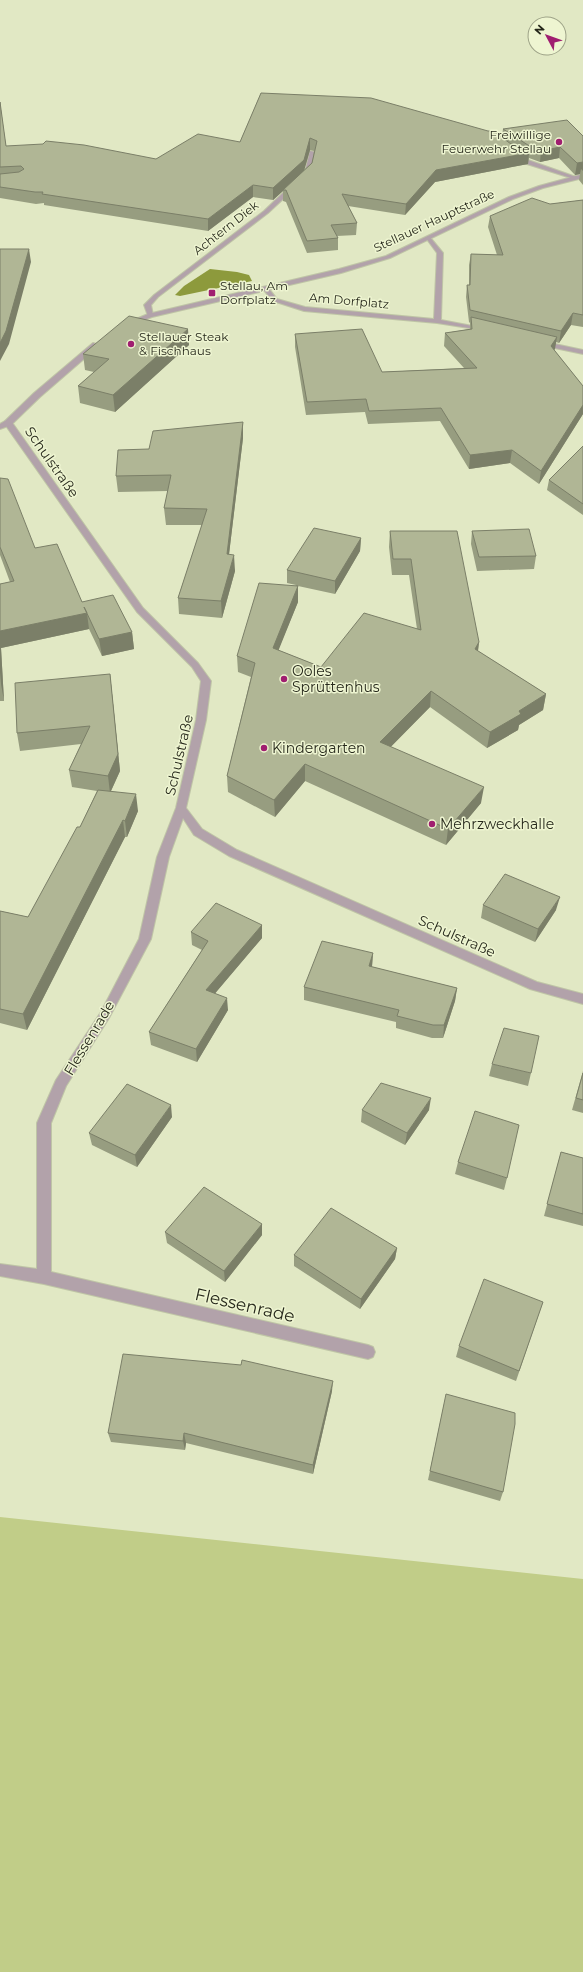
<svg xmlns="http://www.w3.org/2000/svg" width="583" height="1972" font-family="Montserrat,sans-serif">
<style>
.green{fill:#c1cd88}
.water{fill:#8d9a3c}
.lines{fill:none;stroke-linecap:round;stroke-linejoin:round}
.minor-casing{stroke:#bfc5a6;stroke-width:2}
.tertiary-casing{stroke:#bfc5a6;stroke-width:2}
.minor{fill:#b2a2aa;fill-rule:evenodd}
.tertiary{fill:#b2a2aa;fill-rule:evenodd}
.wall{fill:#979d80;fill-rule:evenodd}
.shaded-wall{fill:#7b7f68}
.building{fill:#b0b695;stroke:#7b7f68}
.poi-dot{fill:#a01e70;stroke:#eef5d1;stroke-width:1.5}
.labels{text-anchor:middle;stroke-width:3;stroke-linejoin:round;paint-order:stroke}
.far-poi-label{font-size:12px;fill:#26281b;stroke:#eef5d1;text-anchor:start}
.far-street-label{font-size:12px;fill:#26281b;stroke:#eef5d1}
.street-label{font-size:14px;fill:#26281b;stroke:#eef5d1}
.poi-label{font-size:14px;fill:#26281b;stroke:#eef5d1;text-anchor:start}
.near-street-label{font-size:17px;fill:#26281b;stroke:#eef5d1}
</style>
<rect width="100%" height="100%" fill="#e1e8c4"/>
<path class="green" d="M0,1517L583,1579V1972H0Z"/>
<path class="water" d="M210,269L237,272L249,275L252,281L180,296L175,295L184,286Z"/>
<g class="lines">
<g class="minor-casing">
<path id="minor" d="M310,151L315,152L310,174L268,213L158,297L151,305L153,315L148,316L144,305L154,295L264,211L305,172Z
M511,154L576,177L571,178L527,164L511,156Z
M429,236L443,253L441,320L488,329V331L437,323L304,311L273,301L263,289L268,288L277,299L305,307L434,319L437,253L426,238Z
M536,340L583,350V354L536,344Z
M5,421H11L143,608L198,663L211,681L206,720L186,808L202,829L237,850L537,982L583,994V1004L530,989L229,856L194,835L183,818L169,857L151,939L109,1018L66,1086L51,1123V1272L368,1345L373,1347L375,1352L373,1357L368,1359L44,1284L0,1276V1264L37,1269V1123L56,1080L101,1012L139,939L157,857L176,808L196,720L201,681L192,667L137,612L4,423Z"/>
</g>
<g class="tertiary-casing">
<path id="tertiary" d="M583,174V178L543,188L513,199L390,258L341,273L152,317L128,326L122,325L148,314L339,269L386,256L509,197L539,186Z
M93,343L100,345L40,397L11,425L0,429V424L5,421L34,393Z"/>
</g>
<use href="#minor" class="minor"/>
<use href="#tertiary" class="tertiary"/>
</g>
<path class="wall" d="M261,93L502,137L503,129L583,136V185L579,180L580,174L575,175L559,158L540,162L529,158L528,164L435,182L405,215L348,206L357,223L356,235L337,236L338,238V250L307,253L286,202L283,201V191L273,200L253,197L208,231L44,205V203L36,204L0,198V102L6,146L156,159L240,142ZM310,150L314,151L312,163L304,170Z
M583,200V327L571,325L559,343L556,342L554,350L583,386V414L539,484L510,463L469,469L440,421L368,424L365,412L306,415L295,347V334L382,372L464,368L444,346L445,333L470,329V323L469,322L466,297L467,285H469V265L471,254L497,255L488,227L490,216L550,204Z
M189,345L115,412L80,403L78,386L94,372L85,370L83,354Z
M243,422V438L229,554L235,571L222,618L179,614L178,598L202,525H166L164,508L168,491L118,492L116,476L149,449Z
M583,446V515L547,490L549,480Z
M0,478L35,548L82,602L132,632L134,649L102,656L89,629L1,648L4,701H0V584L10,582L0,555Z
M390,531L479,642L478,651L546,694L543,710L519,725L518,730L487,748L430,707L390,747L481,803L446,845L305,781L275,817L228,792L227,776L251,677L238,672L237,656L296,585L287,583V570L361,538L360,551L335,594L298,586V602L278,650L321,667L417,629L409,575H392L389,547Z
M472,531L536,556L534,569L477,571L471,544Z
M110,674L120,771L111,791L138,811L127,837H125L27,1030L0,1023V911L28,917L80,827L97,791L72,787L69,770L81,744L20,751L17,733Z
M483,905L556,910L535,942L481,918Z
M262,925V938L215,993L228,1010L197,1062L151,1045L149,1032L202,950L192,945L191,932Z
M373,953L372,967L457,988L455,1001L443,1038H432L396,1028V1022L304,1000V987Z
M492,1064L531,1073L528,1086L489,1076Z
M583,1071V1113L572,1110Z
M362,1110H429L405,1145L361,1122Z
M172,1117L137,1167L92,1145L89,1133Z
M561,1152L583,1158V1226L544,1216Z
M458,1162L507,1178L504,1190L455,1174Z
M262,1224V1235L225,1282L167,1243L165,1232Z
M397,1248L395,1259L360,1309L294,1266V1255Z
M543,1302L516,1381L456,1357L459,1346Z
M332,1391L313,1474L186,1443L185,1450L111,1442L108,1433Z
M444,1404L503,1492L500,1501L428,1480Z"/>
<path class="shaded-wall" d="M310,138V150L304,171L283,190V191L273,200V188Z
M560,147L559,158L540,162L541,151Z
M529,153L528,164L435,182L405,215L406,204L436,170Z
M583,162V171L581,169L580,174L575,175L577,163Z
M253,185V197L208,231V219Z
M29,249L31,262L9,344L0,361V343Z
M573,313L571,325L559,343L561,331Z
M188,329L189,345L115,412L113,395Z
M557,337L555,349L549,358L551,346Z
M583,405V414L539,484L541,471Z
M243,422V438L227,571V554Z
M512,450L510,463L469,469L470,455Z
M361,538L360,551L335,594V581Z
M234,555L235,571L222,618L221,601Z
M298,586V602L273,664V648Z
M87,613L89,629L1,648L4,701L1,684L0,672V631Z
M132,632L134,649L102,656L99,639Z
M479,642L477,658L475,649Z
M110,674L120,771L110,793L108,776Z
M431,691L430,707L379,759L380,742Z
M546,694L543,710L519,725L518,730L487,748L490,732L519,711Z
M305,764V781L275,817L274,800Z
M484,787L481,803L446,845L448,829Z
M136,794L138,811L127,837L125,821Z
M123,820L125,837L27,1030L23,1014Z
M560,897L556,910L535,942L538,929Z
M262,925V938L207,1003L206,990Z
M373,953L372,966L368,979L369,966Z
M457,988L455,1001L443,1038L444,1025Z
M227,998L228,1010L197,1062L196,1049Z
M431,1098L429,1110L405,1145L407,1133Z
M171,1105L172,1117L137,1167L135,1155Z
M262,1224V1235L225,1282L224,1271Z
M397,1248L395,1259L360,1309L361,1299Z
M333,1381L332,1391L313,1474V1465Z
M184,1433L186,1443L185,1450L183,1441Z"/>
<path class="building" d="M261,93L371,98L488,131H493L511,144L529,153L436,170L406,204L342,194L357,223L331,225L338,238L307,241L286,190H283L312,163L317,141L310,138L304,160L273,188L253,185L208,219L42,194L43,192H35L0,187V174L19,172L24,169L21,166L0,167V102L6,146L43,144L46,141L84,145L156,159L198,134L240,142Z
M567,120L583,136V162L577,163L560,147L541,151L531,147L503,129Z
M532,198L550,204L583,200V315L573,313L561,331L470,310L467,285H470L471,254L503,255L490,216Z
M0,249H29L6,331L0,343Z
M129,316L188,329L113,395L78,386L109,359L83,354Z
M471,317L557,337L551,346L583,386V405L541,471L512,450L470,455L441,408L369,411L366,399L307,402L295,334L362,329L382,372L477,368L445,333L472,329Z
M243,422L227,554L234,555L221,601L178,598L207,509L164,508L171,475L116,476L118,450L149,449L153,431Z
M583,446V504L549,480Z
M0,478L8,479L35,548L57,544L82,602L113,595L132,632L99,639L84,607L87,613L0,631V584L14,581L0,547Z
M314,528L361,538L335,581L287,570Z
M529,529L536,556L479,557L472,531Z
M390,531H457L479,642L475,649L546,694L519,711L521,714L490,732L431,691L380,742L484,787L448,829L305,764L274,800L227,776L255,663L237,656L259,583L298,586L273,648L321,667L364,613L421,630L411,559H393Z
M110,674L118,754L108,776L69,770L90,726L17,733L15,683Z
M98,790L136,794L125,821L123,820L23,1014L0,1009V911L28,917L77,827H80Z
M505,874L560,897L538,929L483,905Z
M216,903L262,925L206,990L227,998L196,1049L149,1032L208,941L191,932Z
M322,941L373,953L369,966L457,988L444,1025H433L397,1016L399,1010L304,987Z
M504,1028L539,1036L531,1073L492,1064Z
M583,1073V1100L576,1098Z
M381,1083L431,1098L407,1133L362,1110Z
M127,1084L171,1105L135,1155L89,1133Z
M475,1111L519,1125L507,1178L458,1162Z
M561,1152L583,1158V1214L547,1204Z
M204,1187L262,1224L224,1271L165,1232Z
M331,1208L397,1248L361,1299L294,1255Z
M484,1279L543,1302L519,1371L459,1346Z
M123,1354L241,1365L242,1360L333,1381L313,1465L184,1433L183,1441L108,1433Z
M446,1394L515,1413V1424L503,1492L430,1471Z"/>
<g class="poi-dot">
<circle cx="559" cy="142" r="4"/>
<rect x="208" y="289" width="8" height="8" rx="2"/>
<circle cx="131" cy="344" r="4"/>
<circle cx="284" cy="679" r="4"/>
<circle cx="264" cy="748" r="4"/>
<circle cx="432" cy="824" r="4"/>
</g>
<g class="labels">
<g class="far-poi-label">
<text x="551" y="139" text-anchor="end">Freiwillige<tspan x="551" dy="14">Feuerwehr Stellau</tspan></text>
<text x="220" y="290">Stellau, Am<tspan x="220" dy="14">Dorfplatz</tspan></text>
<text x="139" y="341">Stellauer Steak<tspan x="139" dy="14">&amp; Fischhaus</tspan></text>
</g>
<g class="far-street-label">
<text transform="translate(434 221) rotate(-25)" y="4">Stellauer Hauptstraße</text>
<text transform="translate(226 228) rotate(-38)" y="4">Achtern Diek</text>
<text transform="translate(349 301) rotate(5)" y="4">Am Dorfplatz</text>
</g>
<g class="street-label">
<text transform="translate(52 462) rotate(55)" y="5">Schulstraße</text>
<text transform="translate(179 755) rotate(-77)" y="5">Schulstraße</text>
<text transform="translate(457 936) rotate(24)" y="5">Schulstraße</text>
<text transform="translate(89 1038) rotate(-59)" y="5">Flessenrade</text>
</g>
<g class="poi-label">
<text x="292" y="676">Ooles<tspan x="292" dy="16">Sprüttenhus</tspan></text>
<text x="272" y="753">Kindergarten</text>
<text x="440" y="829">Mehrzweckhalle</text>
</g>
<g class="near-street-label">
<text transform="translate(245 1305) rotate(13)" y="6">Flessenrade</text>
</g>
</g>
<g transform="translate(547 36) rotate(311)"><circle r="19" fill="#eef5d1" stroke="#9ea388"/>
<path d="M0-3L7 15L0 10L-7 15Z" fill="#a01e70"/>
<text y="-6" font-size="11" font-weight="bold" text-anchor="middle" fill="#26281b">N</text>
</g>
</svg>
